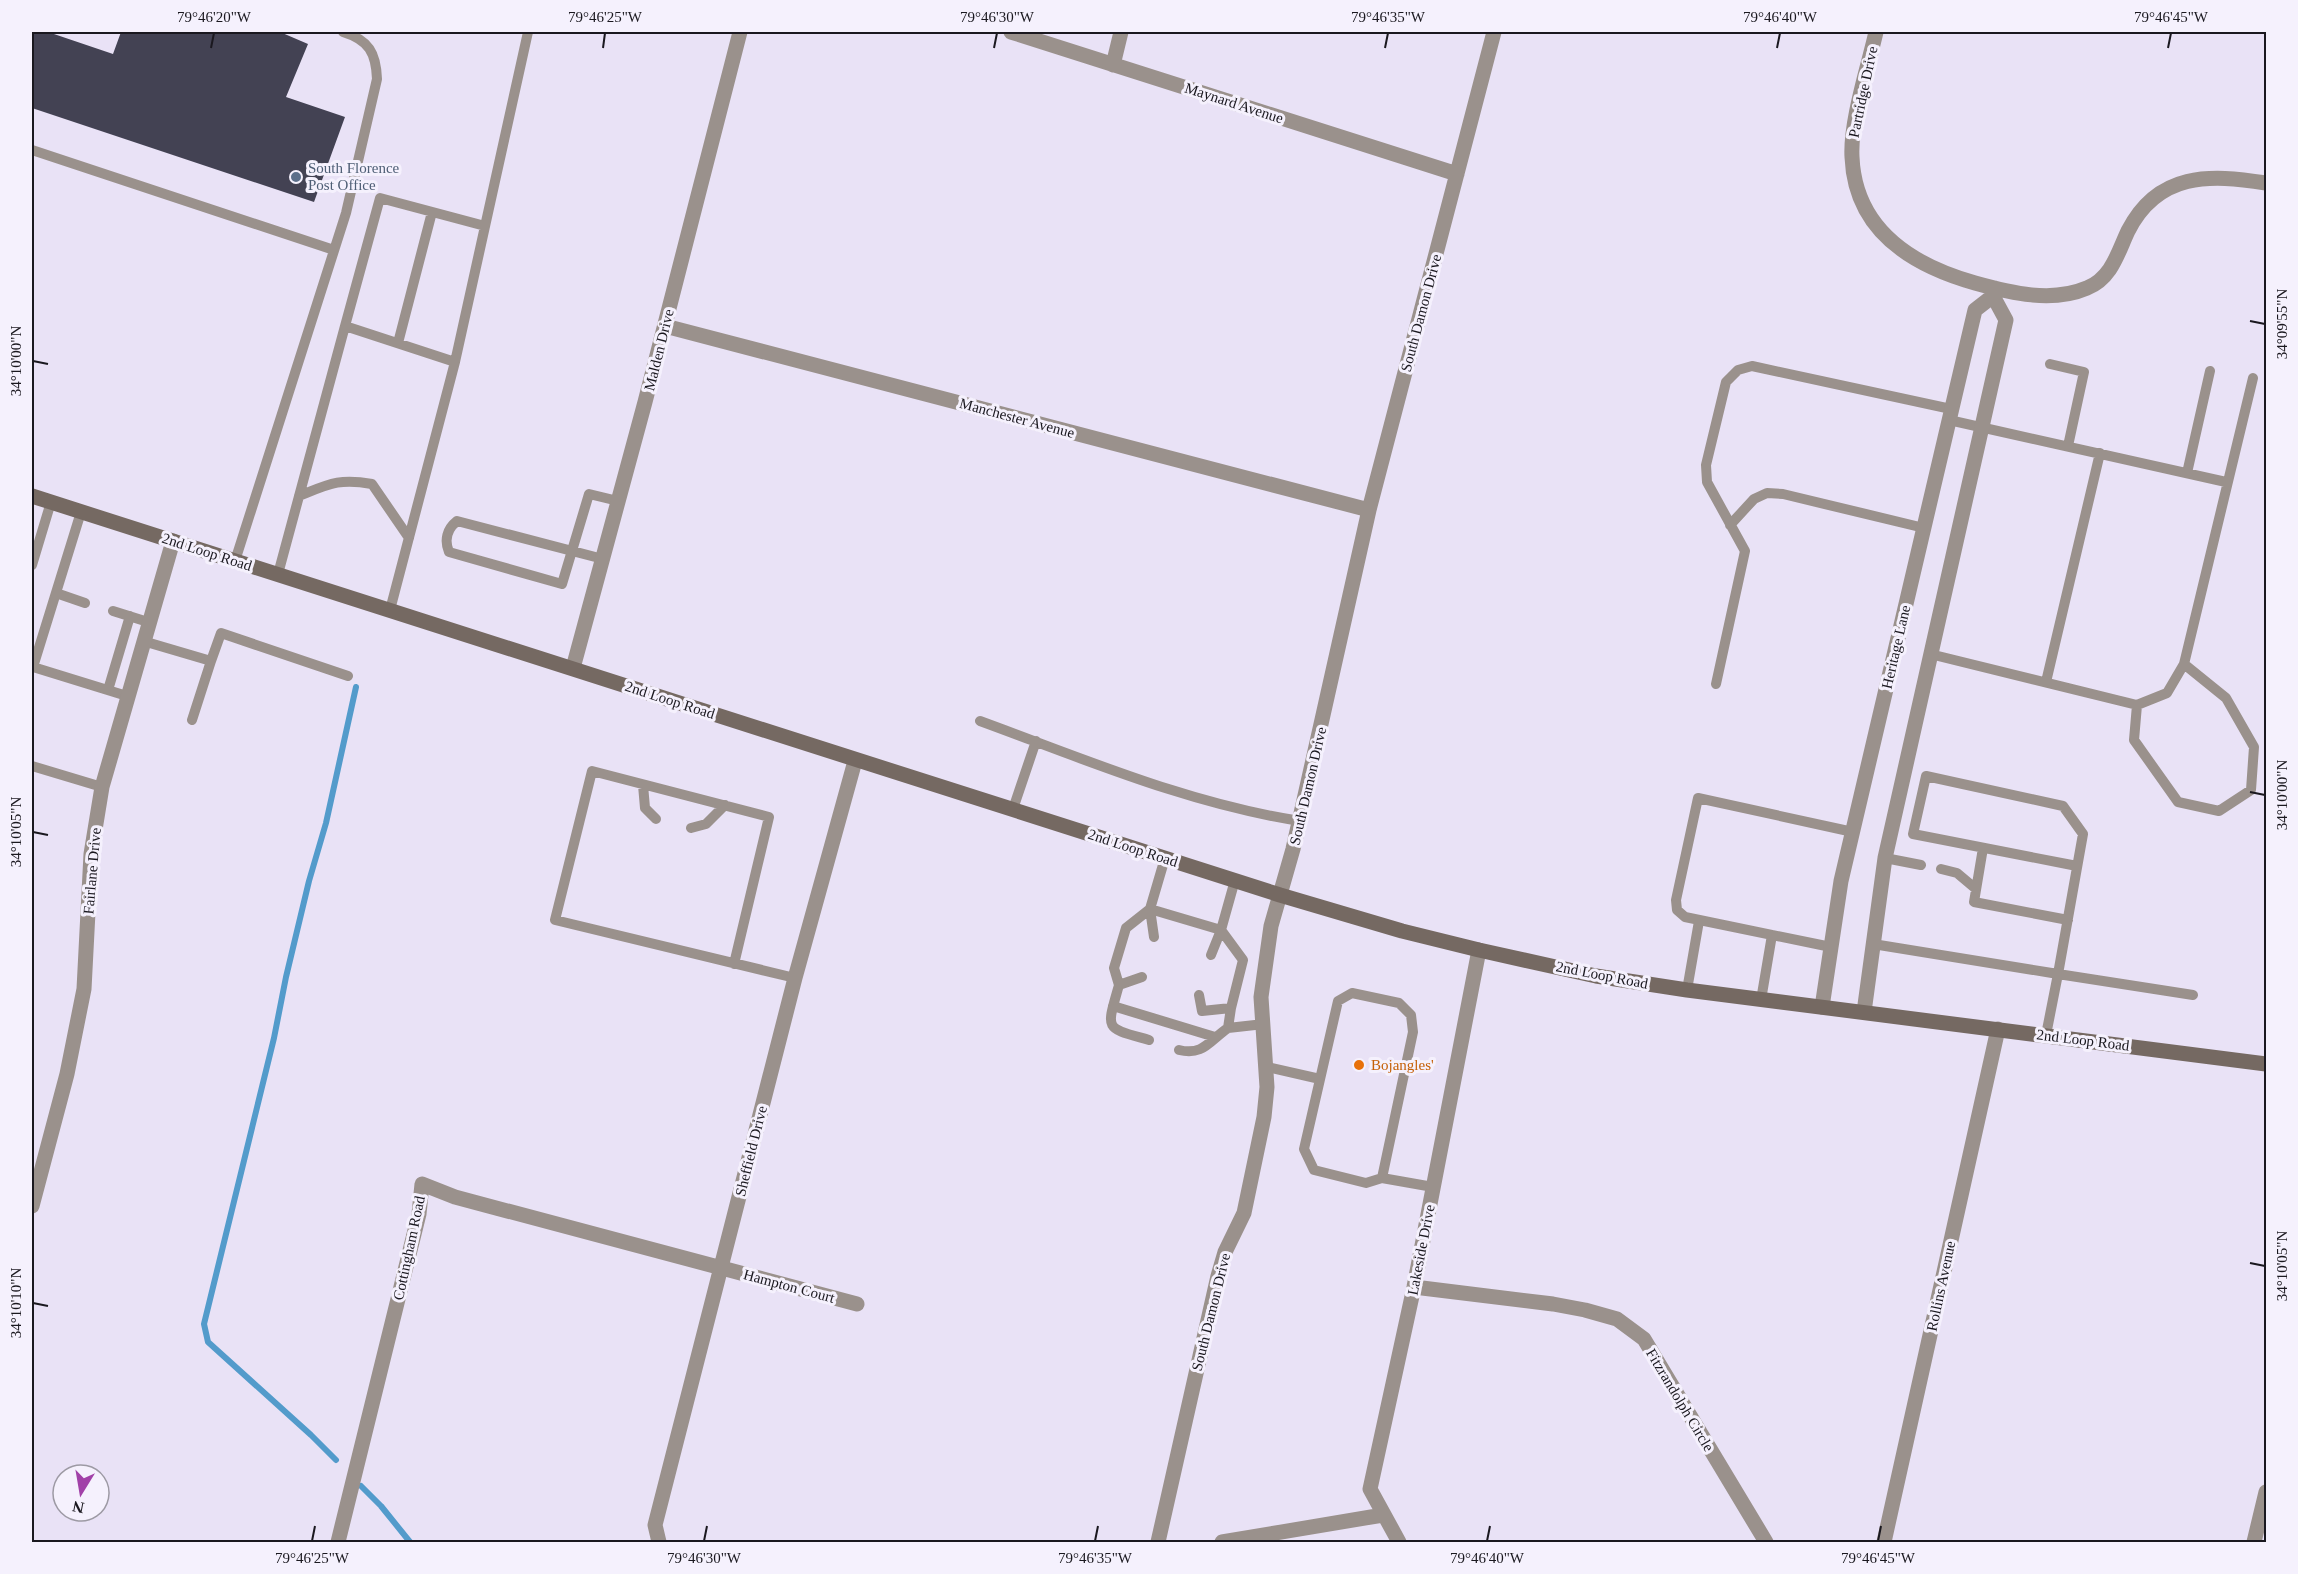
<svg xmlns="http://www.w3.org/2000/svg" width="2298" height="1574" font-family="Georgia,serif">
<style>
.lines{fill:none;stroke-linecap:round;stroke-linejoin:round}
.stream{stroke:#539bcb;stroke-width:6}
.building{fill:#434253}
.lane{stroke:#9a918c;stroke-width:10}
.street{stroke:#9a918c;stroke-width:15}
.secondary{stroke:#756962;stroke-width:15}
.ticks{fill:none;stroke:#1a181f;stroke-width:2}
.service-dot{fill:#5c6f8a;stroke:#f5f1fd;stroke-width:2}
.food-dot{fill:#e8710a;stroke:#f5f1fd;stroke-width:2}
.labels{text-anchor:middle;stroke-width:6;stroke-linejoin:round;paint-order:stroke}
.street-label{font-size:15px;fill:#1a181f;stroke:#f5f1fd}
.service-label{font-size:15px;fill:#4e5e75;stroke:#f5f1fd;text-anchor:start}
.food-label{font-size:15px;fill:#c56008;stroke:#f5f1fd;text-anchor:start}
.neatline{fill:none;stroke:#1a181f;stroke-width:2}
.ticks-label{font-size:15px;text-anchor:middle;fill:#1a181f}
</style>
<rect width="100%" height="100%" fill="#e9e2f6"/>
<g class="lines">
<path class="stream" d="M336,1460L311,1435L208,1342L204,1324L274,1038L286,977L309,881L326,823L356,687
M361,1486L381,1506L410,1542"/>
</g>
<path class="building" d="M32,32H48L113,54L121,32H280L308,44L286,97L345,117L314,202L32,108Z"/>
<g class="lines">
<path class="lane" d="M32,150L334,250
M485,226L380,198L345,326L455,362L528,32
M398,343L432,212
M2050,364L2084,372L2068,446
M1949,420L2226,482
M2187,473L2210,371
M299,496C329,484 339,478 372,484L409,538
M81,512L33,667L127,696
M1730,525L1754,499L1767,493L1783,494L1924,528
M603,559L457,521C447,529 444,540 449,552L562,584L589,494L618,501
M235,561L346,213L377,79C376,53 369,40 343,32
M32,565L51,502
M278,574L345,326
M56,593L85,603
M390,610L455,362
M113,611L148,622
M143,641L211,661L221,633L348,676
M1930,654L2137,705L2167,693L2184,664L2253,378
M2046,682L2100,453
M1716,684L1745,551L1707,482L1706,465L1726,382L1738,370L1752,366L1951,409
M108,690L130,616
M2137,705L2134,740L2178,802L2219,811L2251,790L2254,747L2226,698L2184,664
M192,720L211,661
M980,721C1084,759 1189,804 1300,821
M32,766L102,787
M643,785L645,808L656,819
M1013,809L1036,741
M691,828L706,824L725,805
M1983,848L1974,902L2068,920
M1885,858L1921,865
M1941,869L1957,873L1976,889
M1154,937L1150,909L1221,930L1235,880
M1873,944L2058,974L2083,834L2063,806L1926,776L1913,834L2077,866
M1831,947L1685,917L1677,910L1676,900L1698,798L1853,832
M734,964L769,817L592,771L555,920L795,978
M1142,977L1119,985L1114,968L1126,928L1150,909L1165,858
M1119,985C1106,1031 1104,1027 1149,1040
M1687,990L1699,921
M1199,995L1202,1011L1231,1008L1243,960L1221,930L1211,955
M1761,1000L1772,935
M1113,1006L1215,1037
M1231,1008L1228,1028L1264,1024
M2046,1035L2058,974L2193,995
M1179,1050C1203,1056 1209,1041 1228,1028
M1267,1067L1320,1079
M1382,1178L1366,1183L1314,1170L1304,1149L1338,1001L1352,993L1399,1003L1411,1015L1413,1032L1382,1178L1433,1187"/>
<path class="street" d="M1011,32L1457,174
M1876,32C1868,67 1850,122 1852,157C1855,230 1911,265 1975,283C2011,293 2052,303 2087,288C2112,278 2118,252 2128,231C2158,172 2210,174 2266,183
M1113,65L1121,32
M665,326L1369,510
M573,668L645,402L740,32
M1822,1007L1841,881L1975,310L1993,296L1995,288
M1864,1012L1885,858L2006,320L1993,296
M32,1206L67,1074L84,989L91,854L102,787L173,541
M1414,1287L1553,1304L1585,1310L1617,1319L1644,1339L1766,1542
M338,1542L419,1214L422,1184L455,1197L857,1304
M659,1542L655,1525L795,978L855,761
M1158,1542L1218,1276L1225,1252L1244,1213L1264,1117L1267,1087L1261,997L1271,926L1293,849L1369,510L1494,32
M1222,1542L1383,1515
M1399,1542L1370,1489L1414,1287L1479,950
M1884,1542L1998,1029
M2254,1542L2266,1492"/>
<path class="secondary" d="M32,496L1280,895L1402,931L1479,950L1596,976L1687,990L2266,1064"/>
</g>
<path class="ticks" d="M211,48L214,33M603,48L605,33M994,48L997,33M1385,48L1388,33M1777,48L1780,33M2168,48L2171,33M2250,321L2265,324M33,361L48,364M2250,792L2265,795M33,832L48,835M2250,1263L2265,1266M33,1303L48,1306M312,1541L315,1526M704,1541L707,1526M1095,1541L1098,1526M1487,1541L1490,1526M1878,1541L1881,1526"/>
<circle class="service-dot" cx="296" cy="177" r="6"/>
<circle class="food-dot" cx="1359" cy="1065" r="6"/>
<g class="labels">
<g class="street-label">
<text transform="translate(1863 92) rotate(-78)" y="5">Partridge Drive</text>
<text transform="translate(1234 103) rotate(18)" y="5">Maynard Avenue</text>
<text transform="translate(1421 313) rotate(-75)" y="5">South Damon Drive</text>
<text transform="translate(659 350) rotate(-76)" y="5">Malden Drive</text>
<text transform="translate(1017 418) rotate(15)" y="5">Manchester Avenue</text>
<text transform="translate(207 552) rotate(18)" y="5">2nd Loop Road</text>
<text transform="translate(1896 647) rotate(-77)" y="5">Heritage Lane</text>
<text transform="translate(670 700) rotate(18)" y="5">2nd Loop Road</text>
<text transform="translate(1308 786) rotate(-77)" y="5">South Damon Drive</text>
<text transform="translate(1133 848) rotate(18)" y="5">2nd Loop Road</text>
<text transform="translate(92 871) rotate(-85)" y="5">Fairlane Drive</text>
<text transform="translate(1602 975) rotate(11)" y="5">2nd Loop Road</text>
<text transform="translate(2083 1040) rotate(7)" y="5">2nd Loop Road</text>
<text transform="translate(751 1151) rotate(-76)" y="5">Sheffield Drive</text>
<text transform="translate(409 1248) rotate(-78)" y="5">Cottingham Road</text>
<text transform="translate(1421 1250) rotate(-79)" y="5">Lakeside Drive</text>
<text transform="translate(789 1286) rotate(15)" y="5">Hampton Court</text>
<text transform="translate(1941 1286) rotate(-78)" y="5">Rollins Avenue</text>
<text transform="translate(1211 1312) rotate(-76)" y="5">South Damon Drive</text>
<text transform="translate(1680 1400) rotate(59)" y="5">Fitzrandolph Circle</text>
</g>
<g class="service-label">
<text x="308" y="173">South Florence<tspan x="308" dy="17">Post Office</tspan></text>
</g>
<g class="food-label">
<text x="1371" y="1070">Bojangles'</text>
</g>
</g>
<rect width="2298" height="1574" fill="none" stroke="#f5f1fd" stroke-width="66"/>
<g transform="translate(81 1493) rotate(191)"><circle r="28" fill="#f5f1fd" stroke="#9d9aa4" stroke-width="1.5"/>
<path d="M0-4.5L10 22L0 15L-10 22Z" fill="#a141a8"/>
<text y="-9" font-size="16" font-weight="bold" text-anchor="middle" fill="#1a181f">N</text>
</g>
<rect x="33" y="33" width="2232" height="1508" class="neatline"/>
<g class="ticks-label">
<text x="214" y="22">79°46'20"W</text>
<text x="605" y="22">79°46'25"W</text>
<text x="997" y="22">79°46'30"W</text>
<text x="1388" y="22">79°46'35"W</text>
<text x="1780" y="22">79°46'40"W</text>
<text x="2171" y="22">79°46'45"W</text>
<text transform="translate(2282 324) rotate(-90)" y="5">34°09'55"N</text>
<text transform="translate(16 361) rotate(-90)" y="5">34°10'00"N</text>
<text transform="translate(2282 795) rotate(-90)" y="5">34°10'00"N</text>
<text transform="translate(16 832) rotate(-90)" y="5">34°10'05"N</text>
<text transform="translate(2282 1266) rotate(-90)" y="5">34°10'05"N</text>
<text transform="translate(16 1303) rotate(-90)" y="5">34°10'10"N</text>
<text x="312" y="1563">79°46'25"W</text>
<text x="704" y="1563">79°46'30"W</text>
<text x="1095" y="1563">79°46'35"W</text>
<text x="1487" y="1563">79°46'40"W</text>
<text x="1878" y="1563">79°46'45"W</text>
</g>
</svg>
